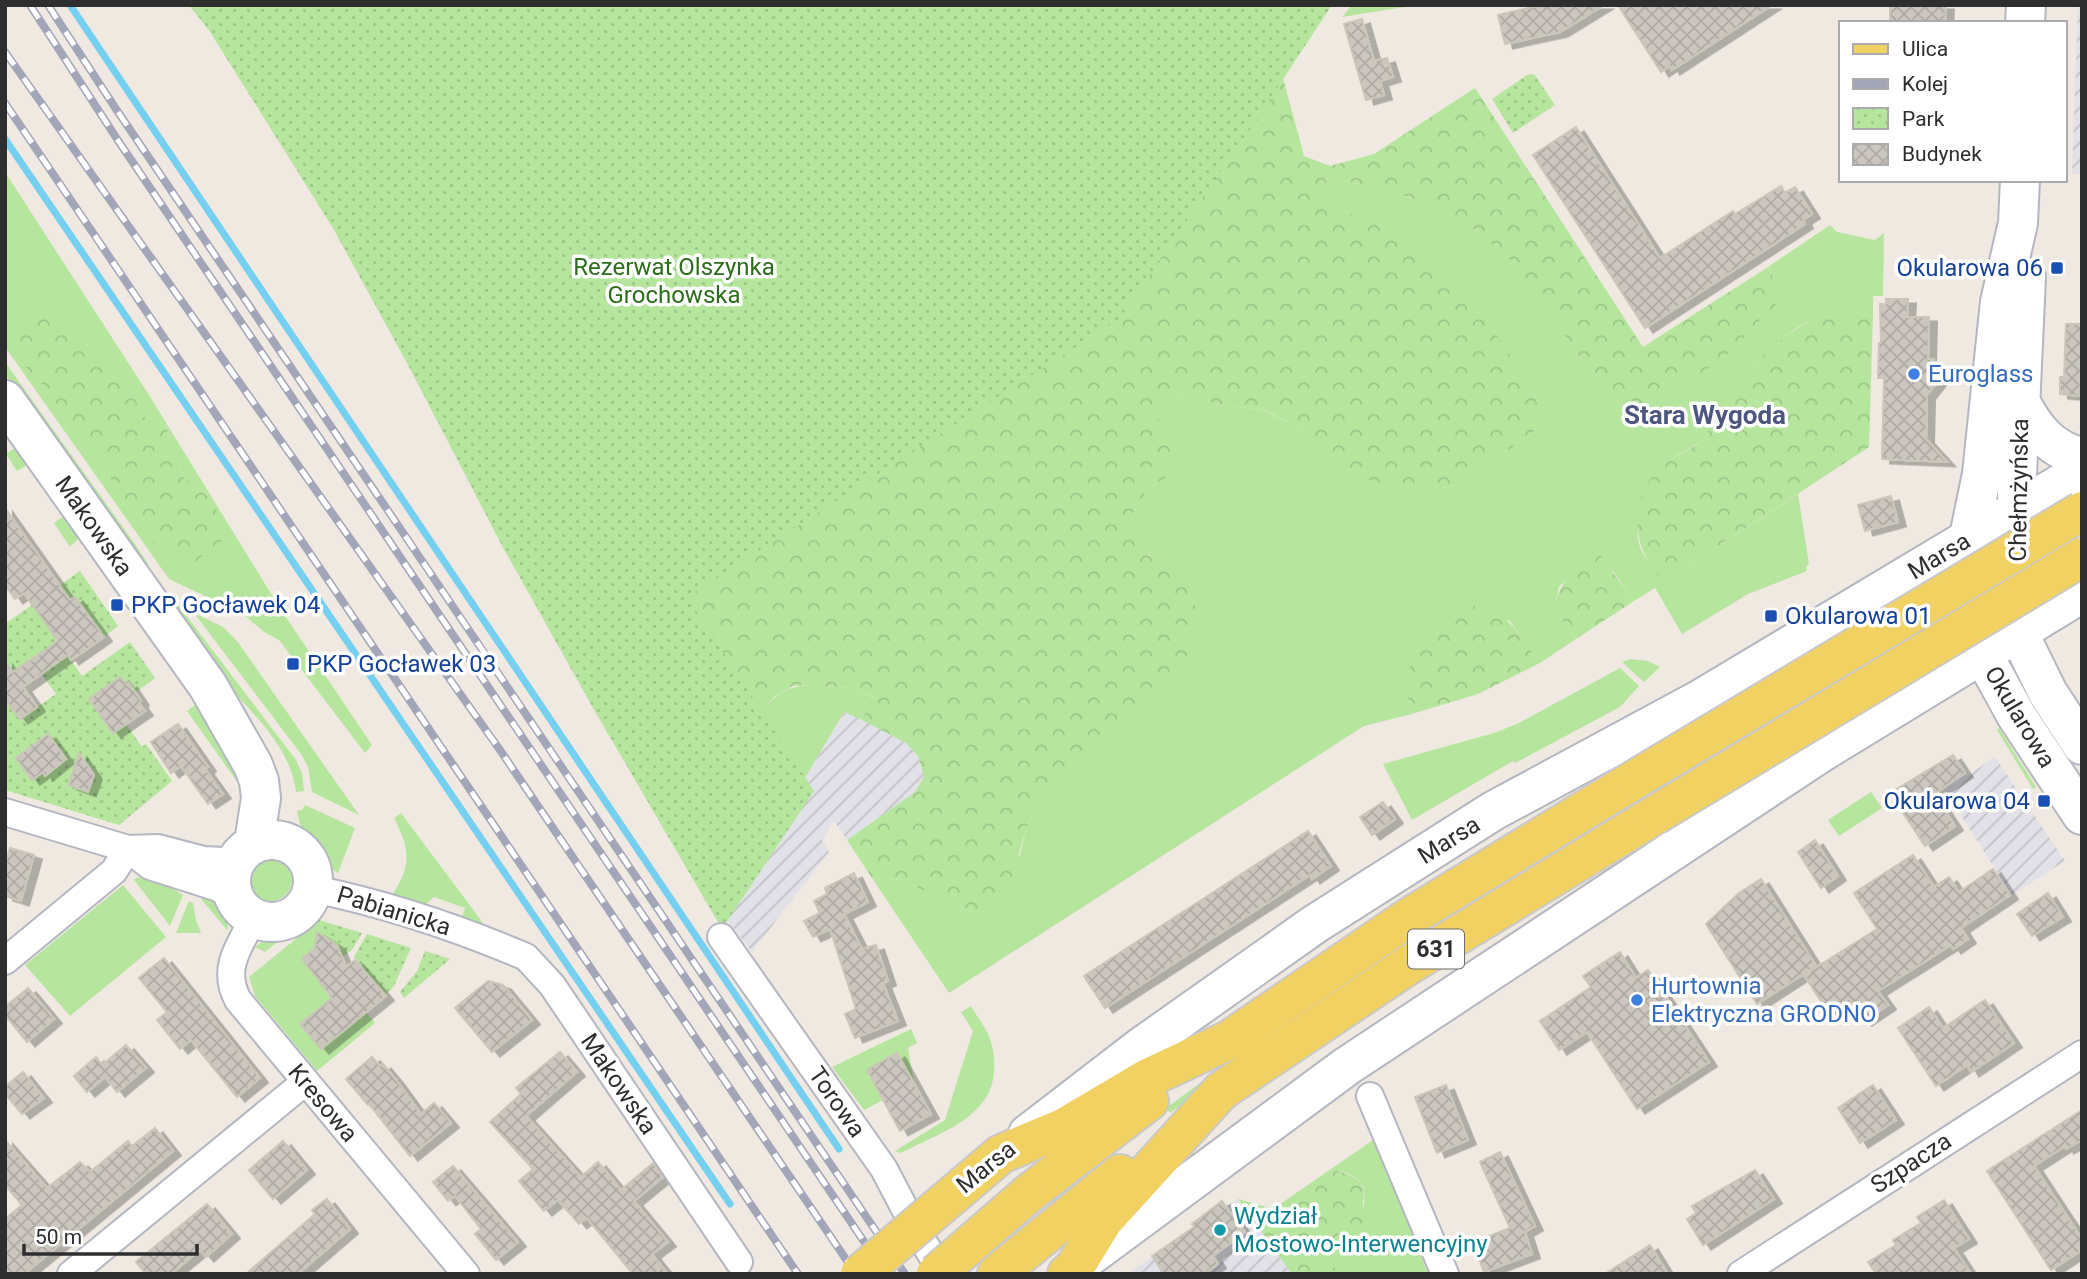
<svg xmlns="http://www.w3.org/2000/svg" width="2087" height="1279" font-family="Roboto,sans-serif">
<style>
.industrial{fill:url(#industrial-furrows)}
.grass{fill:#b6e59e;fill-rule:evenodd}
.forest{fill:url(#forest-crowns)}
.park{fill:url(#park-dots)}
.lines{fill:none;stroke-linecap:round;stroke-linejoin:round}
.stream{stroke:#75cff0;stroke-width:7}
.building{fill:url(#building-cross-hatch);stroke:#cbc5ba;stroke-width:2;filter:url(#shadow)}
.street-casing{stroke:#b4b7c1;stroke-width:30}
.secondary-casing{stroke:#b4b7c1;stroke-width:42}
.primary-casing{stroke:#c9c9c9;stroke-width:42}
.street{stroke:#fff;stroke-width:26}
.secondary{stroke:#fff;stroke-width:38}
.primary{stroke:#f2d163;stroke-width:38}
.rail-casing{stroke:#a3a6b8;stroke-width:8}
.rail{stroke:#fff;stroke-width:5;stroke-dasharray:16;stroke-linecap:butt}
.primary-bridge-casing{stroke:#c9c9c9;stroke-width:42;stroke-linecap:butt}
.primary-bridge{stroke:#f2d163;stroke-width:38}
.transit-dot{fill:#1a4fb4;stroke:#fff;stroke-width:2.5}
.shop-dot{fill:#3f7fe0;stroke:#fff;stroke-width:2.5}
.culture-dot{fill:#0f9aa8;stroke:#fff;stroke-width:2.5}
.labels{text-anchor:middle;stroke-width:7;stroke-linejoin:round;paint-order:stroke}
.shield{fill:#fff;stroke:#6d6d6d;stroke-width:2}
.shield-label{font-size:23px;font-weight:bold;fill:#2e2e2e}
.park-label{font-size:24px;fill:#2c6e1b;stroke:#fff}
.transit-label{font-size:24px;fill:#164399;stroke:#fff;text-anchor:start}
.shop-label{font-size:24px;fill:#366cbe;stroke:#fff;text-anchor:start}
.street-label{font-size:24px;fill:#2e2e2e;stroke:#fff}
.culture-label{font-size:24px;fill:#0d838f;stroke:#fff;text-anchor:start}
.neighbourhood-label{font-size:26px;font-weight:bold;fill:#4d5680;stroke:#fff}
</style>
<defs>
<pattern id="industrial-furrows" width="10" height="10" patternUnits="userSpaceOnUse" patternTransform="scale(1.75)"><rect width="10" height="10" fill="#e3e1e8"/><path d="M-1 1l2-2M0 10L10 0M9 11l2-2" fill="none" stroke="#c3c1c7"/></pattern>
<pattern id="forest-crowns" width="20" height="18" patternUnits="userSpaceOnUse" patternTransform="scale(1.75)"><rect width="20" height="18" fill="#b6e59e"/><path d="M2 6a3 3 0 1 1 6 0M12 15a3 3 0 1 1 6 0" fill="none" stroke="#9dc588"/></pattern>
<pattern id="park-dots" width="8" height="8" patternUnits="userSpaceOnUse" patternTransform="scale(1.75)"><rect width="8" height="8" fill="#b6e59e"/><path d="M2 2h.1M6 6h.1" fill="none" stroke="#9dc588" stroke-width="1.8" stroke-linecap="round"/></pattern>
<pattern id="building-cross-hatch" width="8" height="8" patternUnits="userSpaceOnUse" patternTransform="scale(1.75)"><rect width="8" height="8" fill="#cbc7bf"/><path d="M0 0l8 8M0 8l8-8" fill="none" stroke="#afaba4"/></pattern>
<filter id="shadow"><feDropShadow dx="8" dy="4.5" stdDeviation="0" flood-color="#0004"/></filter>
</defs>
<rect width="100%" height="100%" fill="#efe9e1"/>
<path class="industrial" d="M2078,5H2082V174H2072Z
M844,712L883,729L906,743L918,756L924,777L915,792L847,840L834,821L822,840L829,852L752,952L724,916Z
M1953,755L1967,776L1995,757L2065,861L2012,895L1931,769Z
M1238,1199L1292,1274H1128L1194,1227L1192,1224L1222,1201L1226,1206Z"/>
<path class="grass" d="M1352,5H1417L1342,17Z
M5,172L149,395L281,610L372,745L365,753L279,640L264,632L243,614L169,579L5,347ZM67,318L96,357L123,368L142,416L166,425L182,476L210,498L159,553L140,517L116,496L105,462L69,432L51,393L18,360Z
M1327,179L1355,183L1408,197L1443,211L1476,230L1519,267L1578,355L1622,406L1784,296L1768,267L1830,225L1837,232L1875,240L1884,233L1883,296H1873V316C1826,305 1802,320 1768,352C1760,359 1751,366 1745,374C1732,393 1721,414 1708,433C1697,448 1678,452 1665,464C1652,475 1649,484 1644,500C1631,540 1637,550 1665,581L1798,494L1809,564L1806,567L1807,571L1748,594L1682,634L1655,588L1634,601L1613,571L1586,558L1559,587L1554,608L1576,639L1540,663L1509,620L1407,691L1412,714L1364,726L949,993L872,878L902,880L951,904L975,913L1020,855L1026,829L1034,812L1051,787L1152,699L1151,556L1135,536L1132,515L1147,489L1166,478L1172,444L1158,417L1185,391L1218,405L1263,410L1300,428L1338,463L1359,476L1425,491L1458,485L1533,433L1540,422V409L1527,379L1489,323L1443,272L1386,227L1322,202Z
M5,362L137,547L150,567L135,553L91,496L5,374Z
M18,446L30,463L17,471L6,454Z
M65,515L68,516L79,538L70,547L54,523Z
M167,601L179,606L296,760L302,773L304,791L296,792C289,739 243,707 213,668C197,646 182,623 167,601Z
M194,613L223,627L237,641L359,815L312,792L308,767L301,754Z
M1630,659L1648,661L1660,667L1644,682L1622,662Z
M1620,668L1639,686L1620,707L1515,763L1513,761L1412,820L1383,764L1494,733L1517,724Z
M810,685L853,688L875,699L862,720L844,712L786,810L752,724C771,701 778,687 810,685Z
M199,702L242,761L243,790L187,711Z
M1999,728L2036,787L2033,789L1997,730Z
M1871,792L1882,808L1839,836L1828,820Z
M305,805L355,828L338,873C319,862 300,833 297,811L302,810Z
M401,813L483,923L477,925L461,920L465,908L434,897L424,906L395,899L392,895C412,866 410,848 394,818Z
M250 880a21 21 0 1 1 42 0a21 21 0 1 1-42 0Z
M138,877L172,888L183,895L170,926L134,880Z
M123,885L166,937L70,1016L25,965Z
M202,890C218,902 227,910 228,931L201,899Z
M189,901L193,903L196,920L201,933H176Z
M319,920L315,949L375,1023L317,1071L255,996L249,977Z
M290,931L265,952L255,947L270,936Z
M971,1006C976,1015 983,1024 988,1034C993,1045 995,1058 994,1071C992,1118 937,1134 901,1153L895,1151L945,1120L973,1031L961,1012Z
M911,1029L917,1043L908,1048L914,1084L864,1110L832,1067Z
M1249,1047L1207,1085L1170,1113L1166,1108Z
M1376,1138L1428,1274H1343L1327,1262L1325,1253L1327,1245L1337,1240L1350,1239C1359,1222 1376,1190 1353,1176C1347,1172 1338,1171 1331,1169Z"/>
<path class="forest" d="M189,5L1280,67L1304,156L1330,166L1374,154L1475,88L1643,347L1768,267L1784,296L1725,357L1706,370L1649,404L1622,406L1578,355L1519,268L1476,230L1443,211L1408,197L1355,183L1327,179L1322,202L1386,227L1412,242L1443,272L1489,323L1527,379L1540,409V422L1533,433L1458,485L1426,491L1392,487L1359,476L1338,463L1300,428L1264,410L1218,405L1185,391L1158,417L1172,444L1175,463L1166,478L1147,489L1132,515L1135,536L1151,556L1187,589L1199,615L1185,663L1172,682L1051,787L1034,812L1026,829L1009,889L996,908L975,913L951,904L902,880L872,878L847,840L915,792L924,777L918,756L906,743L862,720L874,698L853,688L810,685L793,686L774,697L752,724L686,845L675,847L505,551L405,359L333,228L209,30Z
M1834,309L1873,316L1869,447L1665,581C1629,549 1627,496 1664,464C1678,453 1696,449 1707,434C1715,423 1716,410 1722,399C1726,392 1734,385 1740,379C1767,350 1796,324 1834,309Z
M42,317L67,318L96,357L123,368L142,416L166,425L182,476L210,498L230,535L195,562L159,554L140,517L116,496L105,462L69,432L51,393L18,360L17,339Z
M1592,554L1601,556L1634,601L1576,639L1554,608C1560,584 1571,568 1592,554Z
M1473,606C1510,613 1519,634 1540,663L1478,694L1412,714C1411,707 1408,700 1407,693C1404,663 1429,618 1457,608C1462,606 1469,606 1473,606Z
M1331,1169C1345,1173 1365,1177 1364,1196C1364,1200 1362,1203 1363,1207C1363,1219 1368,1225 1362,1235L1337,1240L1327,1246L1325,1253L1327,1262L1343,1274H1292L1238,1199L1273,1209Z"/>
<path class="park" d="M189,5H1332L1246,135L1119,319L687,597L814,791L722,929L593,708L505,551L405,359L333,228L209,30Z
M1534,74L1555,105L1513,133L1492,99L1527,75Z
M80,571L118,626L104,637L75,597L43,620L82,676L130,642L155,678L135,693L121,677L89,699L113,733L126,724L142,747L146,744L172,781L119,825L5,790V698L20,719L56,694L31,660L5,678V624Z
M319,920L362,933L352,950L342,957L317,932Z
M367,934L411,948L394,986L385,995L354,957Z
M425,951L450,959L404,998L400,992L417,971Z"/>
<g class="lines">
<path class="stream" d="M70,5L839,1149
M5,139L730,1204"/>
</g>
<path class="building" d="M1541,5H1604L1560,32L1505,44L1498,15Z
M1618,5H1772L1672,70L1670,66L1661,72Z
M1890,5H1946L1945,23H1890Z
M1362,19L1374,61L1387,58L1393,77L1380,81L1384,95L1366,100L1344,24Z
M1576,127L1660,258L1733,211L1735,214L1781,186L1785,193L1795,187L1812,214L1803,220L1805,224L1645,328L1533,155Z
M1886,299H1908L1907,317H1929L1928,359H1934V370H1939V380L1927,395L1926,439L1947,462L1882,459L1884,378H1878L1879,343H1881L1880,304H1886Z
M2066,324H2082L2080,396L2060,394V377H2064Z
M1891,496L1898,522L1865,531L1858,505Z
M5,508L70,600L75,597L104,637L71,660L68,655L23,687L37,707L20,719L5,699V661L13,672L58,641L24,593L15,599L5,585Z
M121,677L127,685L129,683L141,701L139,703L145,711L113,733L89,699Z
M178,724L208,767L205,769L223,794L208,804L181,766L171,773L151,742Z
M48,734L66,759L45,776L43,772L32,780L16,758Z
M79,753L94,775L88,792L69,785Z
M1953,755L1965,773L1934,794L1955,826L1925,846L1890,793Z
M1383,802L1395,819L1372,835L1360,817Z
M1308,831L1331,866L1312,879L1310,875L1105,1008L1084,976Z
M1815,840L1838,876L1821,888L1798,852Z
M10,848L34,855L21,901L5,896V865Z
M1913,855L1934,887L1949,877L1959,892L1993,869L2010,895L1961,928L1968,939L1953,949L1951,945L1878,991L1888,1005L1864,1021L1849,998L1828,1012L1804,975L1877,929L1854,893Z
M854,873L868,902L844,914L862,949L876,945L888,981L883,983L898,1021L855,1038L845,1014L856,1009L830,929L813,937L804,921L820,913L814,901L827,894L825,888Z
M1761,879L1816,966L1757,1004L1706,924L1739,893Z
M2048,893L2063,917L2032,936L2017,914Z
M317,932L337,945L346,967L355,960L386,996L321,1049L300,1024L332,998L302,959L315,948Z
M1620,952L1636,978L1648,970L1709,1062L1637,1109L1587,1032L1559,1050L1540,1021L1591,987L1583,976Z
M164,958L260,1078L237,1097L191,1040L180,1049L157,1020L167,1012L139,978Z
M488,981L503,985L532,1020L492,1052L455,1008Z
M28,988L54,1019L27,1042L5,1015V1007Z
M1985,1000L2014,1043L1971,1072L1967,1065L1936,1086L1898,1028L1929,1007L1943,1028Z
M126,1045L146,1068L117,1092L105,1077L87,1092L74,1076L96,1057L102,1065Z
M560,1052L577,1072L526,1116L581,1177L598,1162L621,1190L653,1163L663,1177L634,1201L668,1242L652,1254L668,1274H633L587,1218L579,1224L558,1200L544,1211L519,1181L533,1169L490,1122L521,1094L516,1088Z
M897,1053L931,1114L900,1131L867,1070Z
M372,1057L380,1066L383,1064L397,1081L421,1114L434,1103L451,1123L410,1156L369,1104L368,1105L346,1079Z
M23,1072L44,1098L22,1114L5,1094V1087Z
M1446,1085L1468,1140L1437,1153L1415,1097Z
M1873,1085L1896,1120L1860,1143L1838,1108Z
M2082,1110V1140L2066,1149L2065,1146L2034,1166L2082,1239V1250L2051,1270L1987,1171Z
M155,1128L173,1151L24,1274H5V1219L22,1205L5,1185V1140L47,1188L80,1162L90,1172L128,1141L132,1146Z
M283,1141L307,1170L273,1199L249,1170Z
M1500,1152L1535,1226L1525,1232L1532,1254L1484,1272L1473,1242L1510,1228L1480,1162Z
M453,1166L518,1242L496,1260L475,1234L481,1229L455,1196L448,1201L433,1182Z
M1755,1170L1774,1199L1703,1245L1687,1219L1696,1213L1692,1206Z
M327,1199L350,1229L298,1274H246L315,1214L312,1210Z
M1944,1200L1969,1239L1954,1248L1971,1274H1876L1868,1262L1896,1245L1893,1240L1921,1223L1917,1217Z
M1222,1201L1245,1232L1213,1256L1218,1264L1204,1274H1164L1152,1256L1194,1227L1192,1224Z
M207,1204L232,1234L206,1257L200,1250L171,1274H146L136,1262Z
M1650,1245L1668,1274H1605Z"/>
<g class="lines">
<g class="street-casing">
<path id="street" d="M5,812L128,849L158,848L204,860L223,861L238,857
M128,849L150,866L219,888L236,901
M314,889C386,904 458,928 526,957L552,985L739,1262
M254,918C239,946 221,969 238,1000L466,1274
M721,937L884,1169L918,1234L944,1274
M5,961L114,871L128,849
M1370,1096L1445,1274
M71,1274L305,1082
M1741,1274L2082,1054"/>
</g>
<g class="secondary-casing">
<path id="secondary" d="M2025,23L2026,5
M2026,277L2017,475L2018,632L2048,693L2082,745
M5,400L208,686L253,765L259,781L261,798L254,843
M2020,401C2034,428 2050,450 2082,457
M1969,552V537L1982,474L2000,302L2018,223L2020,180
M1978,629L1982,653L2016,715L2082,815
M231 881a41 41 0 1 1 82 0a41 41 0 1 1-82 0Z
M1028,1134L1141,1047L1315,924L1493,811L1699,700L2082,471
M1075,1267L1347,1066L1822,752L2082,593"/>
</g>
<g class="primary-casing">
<path id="primary" d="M1001,1154L1063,1128L1146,1079L1229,1040L1408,918L1634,780
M1028,1194L1149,1101
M997,1274L1120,1174
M1067,1274L1075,1267L1103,1221L1221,1091L1407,966L1655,815"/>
</g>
<use href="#street" class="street"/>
<use href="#secondary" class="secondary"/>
<use href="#primary" class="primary"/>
<g class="rail-casing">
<path id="rail" d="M30,5L119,142L886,1274
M48,5L116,109L905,1274
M5,52L500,750L856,1274
M5,103L798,1274"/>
</g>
<use href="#rail" class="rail"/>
<g class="primary-bridge-casing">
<path id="primary-bridge" d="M1634,780L2082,511
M1655,815L2082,557
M860,1274L1001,1154
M936,1274L1028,1194"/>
</g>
<use href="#primary-bridge" class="primary-bridge"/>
</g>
<g class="transit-dot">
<rect x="2050" y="261" width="14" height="14" rx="3.5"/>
<rect x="110" y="598" width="14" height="14" rx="3.5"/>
<rect x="1764" y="609" width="14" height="14" rx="3.5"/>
<rect x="286" y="657" width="14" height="14" rx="3.5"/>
<rect x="2037" y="794" width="14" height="14" rx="3.5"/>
</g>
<g class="shop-dot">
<circle cx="1914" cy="374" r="7"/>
<circle cx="1637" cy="1000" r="7"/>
</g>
<circle class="culture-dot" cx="1220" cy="1230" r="7"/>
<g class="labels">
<rect class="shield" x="1408" y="929.5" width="56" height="39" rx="5"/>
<g class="shield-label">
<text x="1436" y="957">631</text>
</g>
<g class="park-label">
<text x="674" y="275">Rezerwat Olszynka<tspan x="674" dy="28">Grochowska</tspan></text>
</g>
<g class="transit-label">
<text x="2043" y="276" text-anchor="end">Okularowa 06</text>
<text x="131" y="613">PKP Gocławek 04</text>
<text x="1785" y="624">Okularowa 01</text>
<text x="307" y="672">PKP Gocławek 03</text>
<text x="2030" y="809" text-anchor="end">Okularowa 04</text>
</g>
<g class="shop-label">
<text x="1928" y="382">Euroglass</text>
<text x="1651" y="994">Hurtownia<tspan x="1651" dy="28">Elektryczna GRODNO</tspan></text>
</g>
<g class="street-label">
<text transform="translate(2019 490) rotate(-89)" y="8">Chełmżyńska</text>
<text transform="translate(94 526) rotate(55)" y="8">Makowska</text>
<text transform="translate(1939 556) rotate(-31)" y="8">Marsa</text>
<text transform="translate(2020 717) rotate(59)" y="8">Okularowa</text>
<text transform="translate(1449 840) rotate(-32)" y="8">Marsa</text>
<text transform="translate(394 911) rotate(17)" y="8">Pabianicka</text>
<text transform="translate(619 1084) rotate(56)" y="8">Makowska</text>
<text transform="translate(837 1102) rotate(55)" y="8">Torowa</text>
<text transform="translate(323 1103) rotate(50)" y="8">Kresowa</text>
<text transform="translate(1911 1163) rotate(-33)" y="8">Szpacza</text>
<text transform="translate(986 1167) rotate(-39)" y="8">Marsa</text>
</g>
<g class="culture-label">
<text x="1234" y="1224">Wydział<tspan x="1234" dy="28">Mostowo-Interwencyjny</tspan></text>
</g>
<g class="neighbourhood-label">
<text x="1705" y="424">Stara Wygoda</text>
</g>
</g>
<rect width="2087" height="1279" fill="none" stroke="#2e2e2e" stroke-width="14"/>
<rect x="1839" y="21" width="228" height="161" fill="#ffffff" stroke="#ababab" stroke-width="2"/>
<rect x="1853" y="44" width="35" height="10" fill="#f2d163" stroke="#ababab" stroke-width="2"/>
<text x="1902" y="56" font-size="21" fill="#2e2e2e">Ulica</text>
<rect x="1853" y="79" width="35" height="10" fill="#a3a6b8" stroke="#ababab" stroke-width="2"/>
<text x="1902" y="91" font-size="21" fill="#2e2e2e">Kolej</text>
<rect x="1853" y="108" width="35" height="21" fill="url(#park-dots)" stroke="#ababab" stroke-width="2"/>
<text x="1902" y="126" font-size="21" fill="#2e2e2e">Park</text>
<rect x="1853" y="144" width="35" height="21" fill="url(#building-cross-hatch)" stroke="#ababab" stroke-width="2"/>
<text x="1902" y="161" font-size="21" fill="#2e2e2e">Budynek</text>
<path d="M24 1244v10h173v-10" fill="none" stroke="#2e2e2e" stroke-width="3.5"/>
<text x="35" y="1244" font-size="21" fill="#2e2e2e" stroke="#ffffff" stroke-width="5" paint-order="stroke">50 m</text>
</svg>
